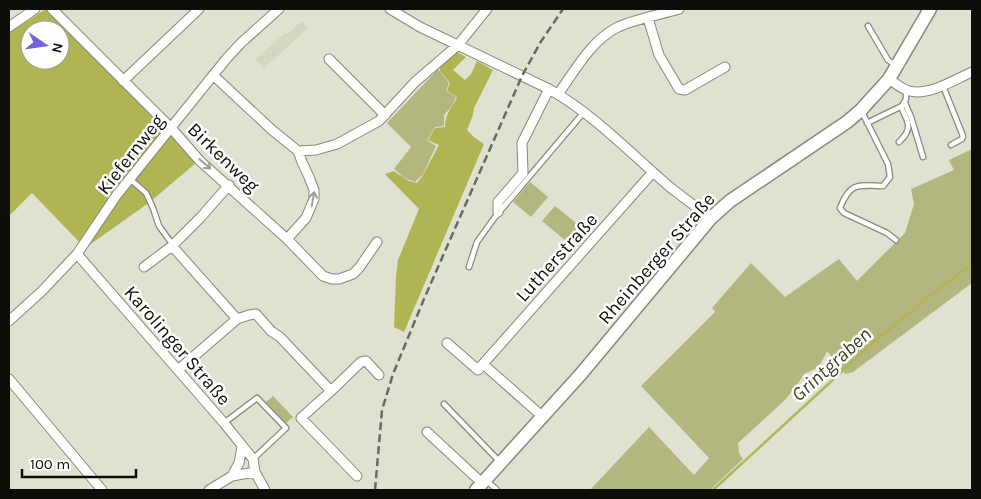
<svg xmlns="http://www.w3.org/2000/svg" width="981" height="499" font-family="Karla,sans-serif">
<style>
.built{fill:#d4d6bf}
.green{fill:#b3b77f}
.forest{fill:#b0b554;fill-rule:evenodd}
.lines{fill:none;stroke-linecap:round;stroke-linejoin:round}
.stream{stroke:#b2b655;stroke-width:2.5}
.service-casing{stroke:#87887a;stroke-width:7}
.minor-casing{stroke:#87887a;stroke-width:11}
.secondary-casing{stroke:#87887a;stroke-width:15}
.service{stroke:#fff;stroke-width:4.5}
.minor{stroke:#fff;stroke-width:9}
.secondary{stroke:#fff;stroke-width:12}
.rail{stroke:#696b61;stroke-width:2.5;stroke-dasharray:8 4;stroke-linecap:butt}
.oneway{stroke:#9e9f9d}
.labels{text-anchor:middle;stroke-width:5;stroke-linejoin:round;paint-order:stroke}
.street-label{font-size:19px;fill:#0d0e09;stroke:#fff}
.water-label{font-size:20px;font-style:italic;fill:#3f4118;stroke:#fff}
</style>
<rect width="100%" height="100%" fill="#dfe1d1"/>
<path class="built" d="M302,21L308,28L264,68L256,59L285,33L287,34Z"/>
<path class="green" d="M438,69L449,83L446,91L456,97L452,106L444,115V126L435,127L427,140L436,146L423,174L415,182L405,178L394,169L411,147L387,123Z
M972,149V283L853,372L845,374L827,351L819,367L804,374L795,388L785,400L738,443L739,453L743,459L710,490H590L649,427L694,475L709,458L641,386L715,312L712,308L751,263L785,297L839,259L857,281L905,233L914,204L911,189L954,170L949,160Z
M530,182L548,197L531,217L513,202Z
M555,206L586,231L573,247L542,221Z
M273,396L293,417L286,423L266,402Z"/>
<path class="forest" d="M46,9L197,162L150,202L85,248L32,193L9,216V33ZM30,30H60V60H30Z
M457,52L466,57L453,70L465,80L471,74L477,61L493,70L474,108L473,115L467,130L474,137L484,144L404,332L394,327L396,276L398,260L419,209L385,174L394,171L409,181L417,183L423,175L439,145L428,140L435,128L445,127C446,111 451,111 457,97L447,91L450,83L440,71V67L448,58Z"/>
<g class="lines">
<path class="stream" d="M713,490L874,342L932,294L972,264"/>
<g class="service-casing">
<path id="service" d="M868,26L888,60L895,65
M943,86L963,136L962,139L951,145
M905,103L911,117L923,157
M862,112L888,164L890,177L883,186C858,185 850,182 840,208L844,213L887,233L896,240
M867,123L902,106L906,99V90
M899,142C913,129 909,123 901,107
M130,179L146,193L153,208L159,226L173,245
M469,267L477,242L495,217L584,112
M444,404L500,462
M224,423L257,398L286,428L253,459
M487,481L497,490"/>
</g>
<g class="minor-casing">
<path id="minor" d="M52,9L171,128L200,161L287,239L323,276L332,279H339L353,274L359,268L377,242
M390,9L420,27L549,89C595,115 631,154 671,188C684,198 697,208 711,218
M648,18L659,55L679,89L685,90L725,67
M9,27L35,9
M329,59L385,115
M213,75L272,130L298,151L302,162L309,177L314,190V199L306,218L287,239
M889,79C896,84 902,89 909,91C929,96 954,80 972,72
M123,81L199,9
M558,94C575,71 590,42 616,28C633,19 660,15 679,9
M298,151L316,150L337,144L379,121L415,82L458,45L487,9
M498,212V202L523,173L522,143L549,89
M172,246L237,319
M77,254L224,423L253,459L255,472L265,490
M144,267L172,246L201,217L229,185
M9,321L42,291L77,254L116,196L227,58L242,42L279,9
M447,343L478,370L483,364L543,417
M483,364L653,172
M178,370L237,319L249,315L256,314L271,331L280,337L331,391L361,362L366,361L379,375
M9,379L102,490
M331,391L301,418L357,476
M427,432L482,483
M232,476L255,472
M209,490L232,476L239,463L242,447"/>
</g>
<g class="secondary-casing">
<path id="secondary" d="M476,490L581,374L711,218L730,201L847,122L861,110L889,79L930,9"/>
</g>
<use href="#service" class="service"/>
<use href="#minor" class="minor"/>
<use href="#secondary" class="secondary"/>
<path class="rail" d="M375,490L382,410L393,374L424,299L522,76L540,43L563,9"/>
</g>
<defs><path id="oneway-shaft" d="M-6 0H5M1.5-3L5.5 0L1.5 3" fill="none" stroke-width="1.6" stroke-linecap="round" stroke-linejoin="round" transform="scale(1.25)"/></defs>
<g class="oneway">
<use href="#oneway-shaft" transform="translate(205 164) rotate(41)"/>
<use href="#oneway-shaft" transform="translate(313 199) rotate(-80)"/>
</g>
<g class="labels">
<g class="street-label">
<text transform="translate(130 154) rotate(-52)" y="7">Kiefernweg</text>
<text transform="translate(224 157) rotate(44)" y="7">Birkenweg</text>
<text transform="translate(556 257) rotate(-48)" y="7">Lutherstraße</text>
<text transform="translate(656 258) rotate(-49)" y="7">Rheinberger Straße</text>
<text transform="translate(178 345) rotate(49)" y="7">Karolinger Straße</text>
</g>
<g class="water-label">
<text transform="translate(831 364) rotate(-42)" y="7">Grintgraben</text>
</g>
</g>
<rect width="981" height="499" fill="none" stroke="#0d0e09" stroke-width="20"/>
<g transform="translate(45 45) rotate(103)"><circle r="24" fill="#ffffff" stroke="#9e9f9d"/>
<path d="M0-4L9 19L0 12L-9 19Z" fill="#7360da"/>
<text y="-8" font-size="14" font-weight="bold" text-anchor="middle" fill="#0d0e09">N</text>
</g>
<path d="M22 469v8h114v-8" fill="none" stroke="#0d0e09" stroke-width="2.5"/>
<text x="30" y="469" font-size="15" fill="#0d0e09" stroke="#ffffff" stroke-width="4" paint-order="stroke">100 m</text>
</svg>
